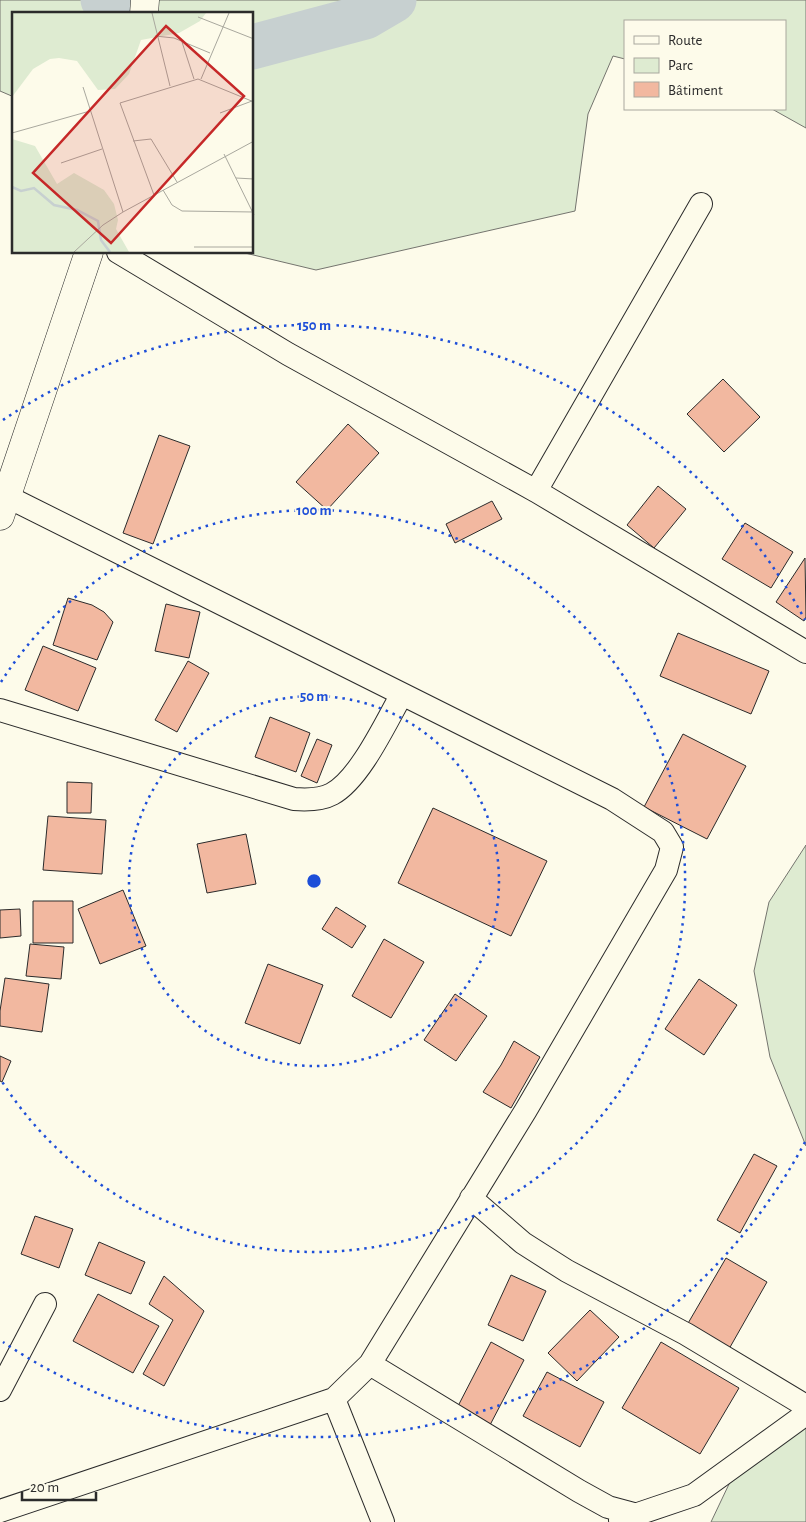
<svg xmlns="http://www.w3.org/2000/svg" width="806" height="1522" font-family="'Alegreya Sans',sans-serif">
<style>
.green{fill:#deebd1;stroke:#74746e}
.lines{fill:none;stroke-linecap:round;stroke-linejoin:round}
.river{stroke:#c7d0d0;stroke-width:45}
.building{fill:#f2b8a0;stroke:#2b2b2b}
.minor-casing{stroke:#2b2b2b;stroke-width:24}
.secondary-casing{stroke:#2b2b2b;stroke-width:29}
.minor{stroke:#fdfbea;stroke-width:22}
.secondary{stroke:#fdfbea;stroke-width:28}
.ring{fill:none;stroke:#1d4ed8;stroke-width:2.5;stroke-dasharray:2.5 5}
.inset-river{fill:none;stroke:#c7d0d0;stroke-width:2.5}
.inset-road{fill:none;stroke:#a9a89e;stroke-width:1}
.view{fill:#c62828;fill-opacity:0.15;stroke:#c62828;stroke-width:2.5}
.inset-edge{fill:none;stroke:#2b2b2b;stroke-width:2.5}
.centre{fill:#1d4ed8;stroke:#fdfbea;stroke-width:2.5}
.ring-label{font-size:15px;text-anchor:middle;font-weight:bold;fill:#1d4ed8;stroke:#fdfbea;stroke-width:4;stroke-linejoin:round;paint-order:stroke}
</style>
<rect width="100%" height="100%" fill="#fdfbea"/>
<path class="green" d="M0,0H806V128L772,109H785V21H625V59L613,56L588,114L575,211L316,270L245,253L252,252V14H14V97L0,91Z
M806,845V1146L770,1057L754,971L769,902Z
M806,1396V1522H711L730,1482Z"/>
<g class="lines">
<path class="river" d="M103,0L117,14
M252,47L365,17L394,0"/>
</g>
<path class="building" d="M723,379L760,417L724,452L687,414Z
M348,424L379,453L327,510L296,482Z
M159,435L190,446L153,544L123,533Z
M658,486L686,509L654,548L627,525Z
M492,501L502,519L455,543L446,524Z
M745,523L793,552L771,588L722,559Z
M805,558L806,617L804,621L776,602Z
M68,598L92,605L104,612L113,622L97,660L53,645Z
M166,604L200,612L189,658L155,651Z
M678,633L769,671L751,714L660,676Z
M43,646L96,668L78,711L25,690Z
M188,661L209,673L177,732L155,720Z
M270,717L310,733L296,772L255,757Z
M683,734L746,766L707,839L644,807Z
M317,739L332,745L317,783L301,776Z
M67,782L92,783L91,813H67Z
M433,808L547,861L511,936L398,883Z
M48,816L106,820L102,874L43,870Z
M246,834L256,884L207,893L197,844Z
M123,890L146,946L100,964L78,909Z
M33,901H73V943H33Z
M336,907L366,926L352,948L322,929Z
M20,909L21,936L0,938V910Z
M384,939L424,962L391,1018L352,996Z
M30,944L64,947L61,979L26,976Z
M268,964L323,985L300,1044L245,1023Z
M5,978L49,984L42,1032L0,1026V1011Z
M699,979L737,1005L704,1055L665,1029Z
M455,994L487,1016L456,1061L424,1040Z
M514,1041L540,1057L511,1108L483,1092L501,1065Z
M0,1056L11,1061L2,1082L0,1081Z
M754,1154L777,1166L740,1233L717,1220Z
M35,1216L73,1229L59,1268L21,1254Z
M99,1242L145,1262L131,1294L85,1275Z
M726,1258L767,1282L729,1349L687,1325Z
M511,1275L546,1291L523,1341L488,1325Z
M164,1276L204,1311L164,1386L143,1374L173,1320L149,1304Z
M98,1294L159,1326L133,1373L73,1341Z
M590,1310L619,1337L577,1381L548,1353Z
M491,1342L524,1360L490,1425L457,1408Z
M661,1342L739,1388L700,1454L622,1408Z
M547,1372L604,1402L580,1447L523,1416Z"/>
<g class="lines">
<g class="minor-casing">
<path id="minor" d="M118,252L288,354L536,491L806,652
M536,491L701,204
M0,710L294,799C307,800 321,800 332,794C360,779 386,722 402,694
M471,1198L523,1243L567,1271L686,1334L806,1406
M370,1364L579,1491L608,1507L634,1514
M0,1390L45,1304
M334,1399L383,1522
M0,1511L334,1399L370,1364L526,1110L666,870L672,847L663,832L612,799L8,497
M620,1520L694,1495L806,1414"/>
</g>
<g class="secondary-casing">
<path id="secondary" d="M144,14L145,0
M0,516L89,252"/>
</g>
<use href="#minor" class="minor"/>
<use href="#secondary" class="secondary"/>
</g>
<g class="ring">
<circle cx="314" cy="881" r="185"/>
<path d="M1 682A371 371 0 1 1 1 1080"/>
<path d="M805 1142A556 556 0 0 1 3 1342M3 420A556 556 0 0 1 805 620"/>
</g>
<g transform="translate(12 12)">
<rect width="241" height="241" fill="#fdfbea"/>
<path d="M0,1H194L188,9L167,21L129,28L117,62L103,77L86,78L65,49L47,46L38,47L21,57L0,85ZM0,127L23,134L45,172L62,161L92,178L102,192L106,208L104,217L117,240H0Z" fill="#deebd1"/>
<path class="inset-river" d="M0,175L9,179L22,176L42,193L65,198L86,209L89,228L98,240"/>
<path class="inset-road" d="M140,1L158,74M186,5L242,27M143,24L162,26L198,41M170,30L182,67M189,67L217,1M71,75L111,200M208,101L240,89M0,121L78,99M121,129L139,127L165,170M212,142L242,203M49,151L90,137M224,166L242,167M151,178L160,193L170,199L242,200M142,183L108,91L186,67L242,90M182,235H242M62,240L91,213L111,200L242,129"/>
<path class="view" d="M154,14L232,84L99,231L21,161Z"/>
<rect width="241" height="241" class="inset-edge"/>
</g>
<circle cx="314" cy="881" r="8" class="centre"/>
<g class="ring-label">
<text x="314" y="330">150 m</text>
<text x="314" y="515">100 m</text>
<text x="314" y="701">50 m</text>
</g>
<rect x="624" y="20" width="162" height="90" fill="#fdfbea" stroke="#a9a89e"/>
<rect x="634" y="36" width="25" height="8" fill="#fdfbea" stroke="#a9a89e"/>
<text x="668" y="45" font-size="15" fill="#2b2b2b">Route</text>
<rect x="634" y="58" width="25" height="15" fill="#deebd1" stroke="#a9a89e"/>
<text x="668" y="70" font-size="15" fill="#2b2b2b">Parc</text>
<rect x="634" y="82" width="25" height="15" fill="#f2b8a0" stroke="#a9a89e"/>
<text x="668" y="95" font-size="15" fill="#2b2b2b">Bâtiment</text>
<path d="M22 1492v8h74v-8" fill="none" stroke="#2b2b2b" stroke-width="2.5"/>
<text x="30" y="1492" font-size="15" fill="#2b2b2b" stroke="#fdfbea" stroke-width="4" paint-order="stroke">20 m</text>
</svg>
